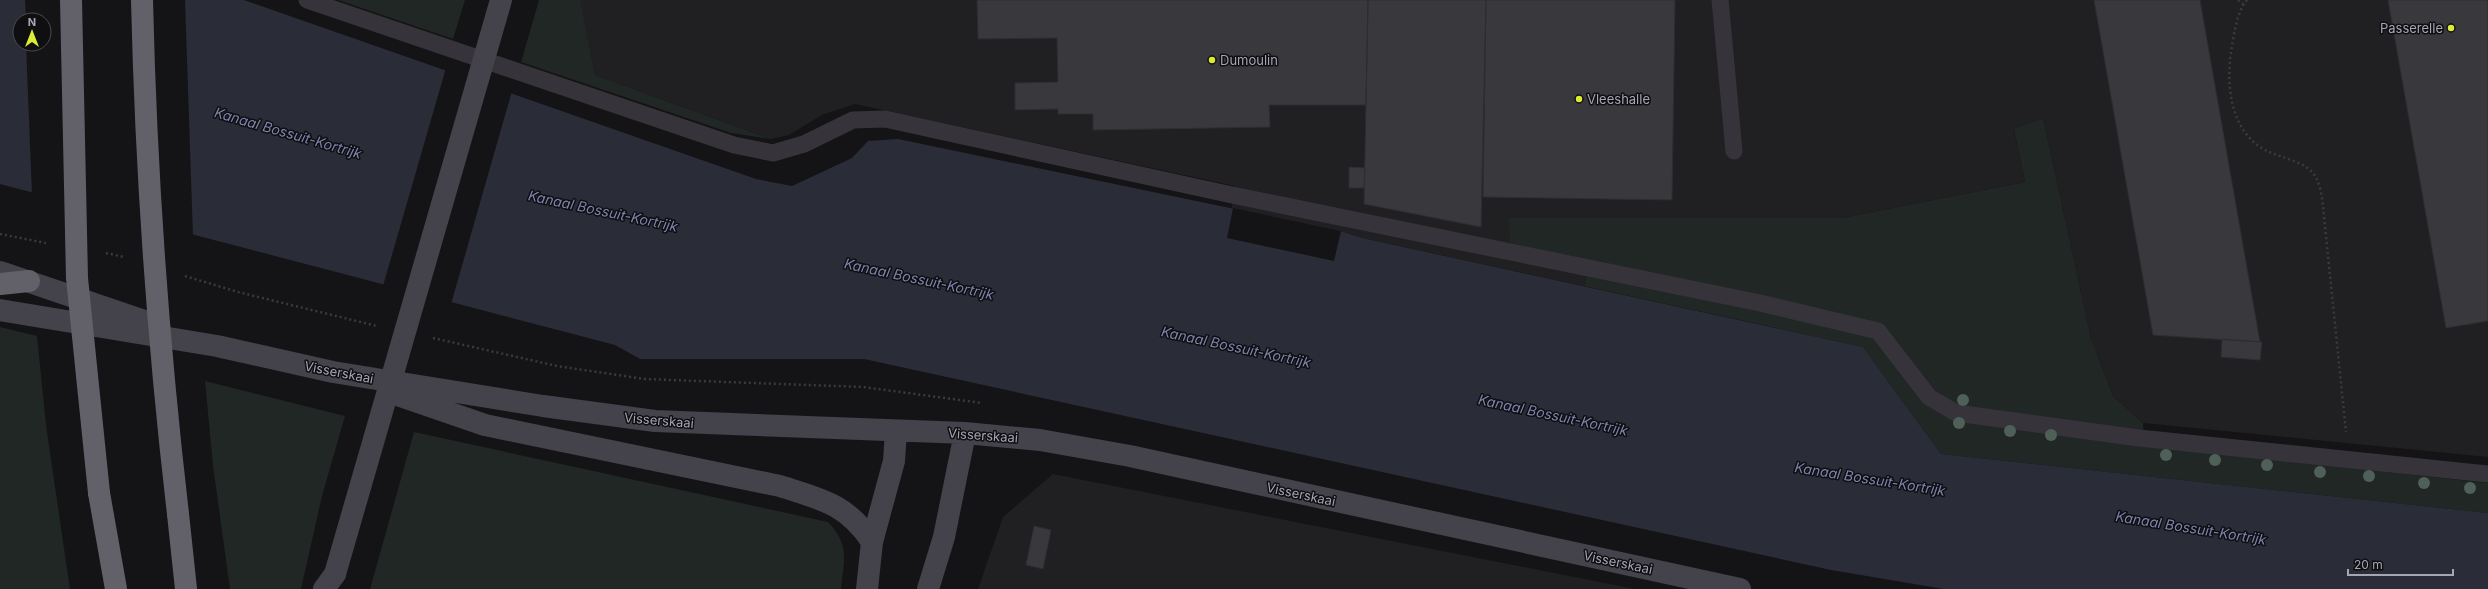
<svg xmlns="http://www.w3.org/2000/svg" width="2488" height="589" font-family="Inter,sans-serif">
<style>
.built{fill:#201f22}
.green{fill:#202724}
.water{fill:#2a2c38;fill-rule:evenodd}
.pier{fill:#141315}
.building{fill:#39383d;stroke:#2f2d31}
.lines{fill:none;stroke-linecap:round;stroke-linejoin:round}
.path{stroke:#3b3a41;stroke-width:2.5;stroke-dasharray:2 3;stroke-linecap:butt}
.lane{stroke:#36343a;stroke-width:17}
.secondary{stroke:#44424a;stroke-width:22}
.highway{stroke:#62616a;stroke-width:22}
.secondary-bridge{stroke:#44424a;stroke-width:22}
.highway-bridge{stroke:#62616a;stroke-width:22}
.tree{fill:#4e6057}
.poi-dot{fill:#dceb35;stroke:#0f0e10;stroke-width:1.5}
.labels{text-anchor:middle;stroke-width:3;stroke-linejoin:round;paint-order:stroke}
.poi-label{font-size:13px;fill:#a7a5b5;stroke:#0f0e10;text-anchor:start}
.street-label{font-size:13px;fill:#a7a5b5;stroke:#0f0e10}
.water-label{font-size:14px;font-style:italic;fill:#7d83af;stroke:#0f0e10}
</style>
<rect width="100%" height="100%" fill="#141315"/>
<path class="built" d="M579,0H2488V457L2143,423L2113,396L2091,338L2043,118L2014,130L2025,182L1842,218H1509L1590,261L1584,286L1362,238L1342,231L1227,238L1235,186L855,104L822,115L789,135L771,139L595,75Z
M1053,474L1635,589H978L1003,517Z"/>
<path class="green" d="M338,0H465L453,39Z
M539,0H580L595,75L771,139L731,133L521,62Z
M2043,118L2091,338L2113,396L2143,423L2145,446L2488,483V513L1941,454L1863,347L1584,286L1590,261L1510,243L1509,218H1842L2025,182L2014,129Z
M0,327L37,336L46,425L70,589H0Z
M205,381L345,416L322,496L301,589H230L213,466Z
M414,432L828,522C850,545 844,560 841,589H370Z"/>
<path class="water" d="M0,0H244L756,179L792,186L852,158L868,141L898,139L1341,231L1362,238L1863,347L1941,454L2488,513V589H1944L1831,570L864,359H640L615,345L0,184ZM20,20H44V44H20Z"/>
<path class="pier" d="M25,0H185L193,237L32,195L26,44H44V20H26Z
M446,68L512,91L451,304L383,286Z
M1233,208L1341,231L1334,261L1227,238Z"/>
<path class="building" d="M977,0H1368L1366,105H1269L1270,127L1093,130V114H1058V109L1015,110V83L1058,82L1057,38L978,39Z
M1368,0H1486L1481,227L1364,204Z
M1486,0H1675L1672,200L1483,197Z
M2094,0H2200L2260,342L2153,335Z
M2388,0H2488V321L2446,328Z
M1349,167L1365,168L1364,188H1349Z
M2222,339L2262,342L2260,360L2221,357Z
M1034,526L1051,530L1043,569L1026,565Z"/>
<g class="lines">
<path class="path" d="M2238,0L2243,4
M2247,0C2236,13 2234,36 2231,52C2226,88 2231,131 2265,150C2279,157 2298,160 2310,170C2318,177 2320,188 2322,197L2346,432
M0,234L46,243
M106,253L124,257
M185,276L238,292L377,326
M433,338L557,366L644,379L863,387L982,403"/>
<path class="lane" d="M307,0L734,145L773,153L804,144L853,120L885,119L1232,195L1760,303L1878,331L1929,397L1956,413L2139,438L2488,474
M1720,0L1734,151"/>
<path class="secondary" d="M0,272L159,326
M0,310L217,346L333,372L543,406L655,421L965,433L1040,440L1130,456L1740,589
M389,392L485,425L780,486C821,499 847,504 872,542L867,589
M872,542L894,461L896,431
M324,589L335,574
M928,589L944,537L965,433"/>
<path class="highway" d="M0,284L29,281
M99,493L116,589
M178,514L186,589"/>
<path class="secondary-bridge" d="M335,574L501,0"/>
<path class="highway-bridge" d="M71,0L77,278L99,493
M142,0C146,172 158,343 178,514"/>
</g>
<g class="tree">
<circle cx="1963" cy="400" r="6"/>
<circle cx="1959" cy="423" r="6"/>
<circle cx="2010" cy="431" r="6"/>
<circle cx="2051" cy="435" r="6"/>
<circle cx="2166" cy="455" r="6"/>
<circle cx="2215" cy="460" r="6"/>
<circle cx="2267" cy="465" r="6"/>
<circle cx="2320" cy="472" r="6"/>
<circle cx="2369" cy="476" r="6"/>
<circle cx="2424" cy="483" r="6"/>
<circle cx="2470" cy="488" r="6"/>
</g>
<g class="poi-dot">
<circle cx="2451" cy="28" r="4"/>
<circle cx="1212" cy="60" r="4"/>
<circle cx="1579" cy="99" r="4"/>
</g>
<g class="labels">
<g class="poi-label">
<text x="2443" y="33" text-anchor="end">Passerelle</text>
<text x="1220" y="65">Dumoulin</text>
<text x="1587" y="104">Vleeshalle</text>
</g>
<g class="street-label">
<text transform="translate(339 372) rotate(11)" y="5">Visserskaai</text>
<text transform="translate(659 420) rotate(5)" y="5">Visserskaai</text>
<text transform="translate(983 435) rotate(4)" y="5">Visserskaai</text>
<text transform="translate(1301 494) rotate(12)" y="5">Visserskaai</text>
<text transform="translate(1618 562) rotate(12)" y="5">Visserskaai</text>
</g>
<g class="water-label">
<text transform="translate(288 133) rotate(16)" y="5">Kanaal Bossuit-Kortrijk</text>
<text transform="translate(603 211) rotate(12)" y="5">Kanaal Bossuit-Kortrijk</text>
<text transform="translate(919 279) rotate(12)" y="5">Kanaal Bossuit-Kortrijk</text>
<text transform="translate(1236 347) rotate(12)" y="5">Kanaal Bossuit-Kortrijk</text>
<text transform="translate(1553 415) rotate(12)" y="5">Kanaal Bossuit-Kortrijk</text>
<text transform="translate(1870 479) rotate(9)" y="5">Kanaal Bossuit-Kortrijk</text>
<text transform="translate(2191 528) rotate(9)" y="5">Kanaal Bossuit-Kortrijk</text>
</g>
</g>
<g transform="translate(32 32)"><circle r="19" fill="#0f0e10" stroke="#4c4a52"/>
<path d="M0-3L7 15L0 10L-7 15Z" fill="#dceb35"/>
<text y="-6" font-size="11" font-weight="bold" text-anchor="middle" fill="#a7a5b5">N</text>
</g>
<path d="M2348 569v6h105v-6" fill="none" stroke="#a7a5b5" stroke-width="2"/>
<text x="2354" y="569" font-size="12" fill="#a7a5b5" stroke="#0f0e10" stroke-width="3" paint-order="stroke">20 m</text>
</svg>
